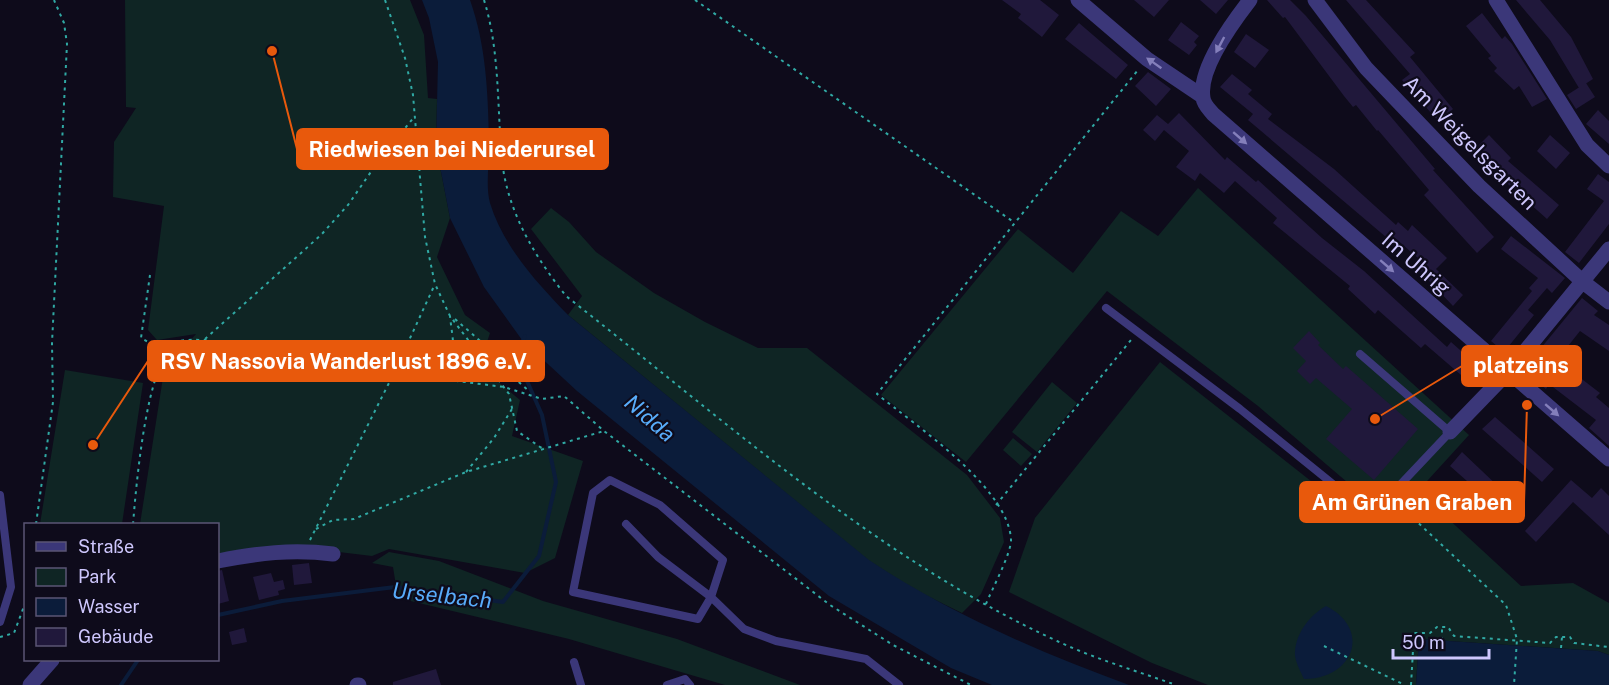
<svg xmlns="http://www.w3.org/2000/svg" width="1609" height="685" font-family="'Public Sans',sans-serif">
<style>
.green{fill:#0f2524}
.water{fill:#0b1c3a}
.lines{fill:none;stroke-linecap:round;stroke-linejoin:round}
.stream{stroke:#0b1c3a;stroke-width:4}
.building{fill:#20183b}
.path{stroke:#30a9a4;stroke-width:2;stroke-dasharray:3 4.5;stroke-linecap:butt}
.service{stroke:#3b3779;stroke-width:8}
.minor{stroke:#3b3779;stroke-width:15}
.tertiary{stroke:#3b3779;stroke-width:15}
.oneway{fill:#847fbb}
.labels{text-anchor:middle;stroke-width:4.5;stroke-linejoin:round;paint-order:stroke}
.street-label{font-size:21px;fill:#cec7fd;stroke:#0e0b1b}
.water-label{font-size:22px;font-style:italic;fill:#58acfa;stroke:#0e0b1b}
.leader{fill:none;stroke:#e8590c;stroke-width:2}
.callout-dot{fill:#e8590c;stroke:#0e0b1b;stroke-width:2}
.callout{fill:#e8590c;stroke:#e8590c;stroke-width:2}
.callout-label{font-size:22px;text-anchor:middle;font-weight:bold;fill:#fff}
</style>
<rect width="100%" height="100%" fill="#0e0b1b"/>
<path class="green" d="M125,0H410L424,35L428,98L437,99L436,146L450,218L437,257L465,315L490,333L479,366L520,400L512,436L583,461L555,558L525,573L389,549L372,556L289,546L218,557V524H140L164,371L196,334L157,340L148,330L164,206L113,197L114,142L136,108L126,107Z
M1198,188L1469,435L1418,491L1521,586L1573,583L1609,603V655L1598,651L1419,639L1416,684L1422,685H1208L1152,663L1009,592L1035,518L1160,362L1354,515L1388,519L1381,498L1354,488L1258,406L1107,291L966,462L881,395L1018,229L1073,273L1121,211L1158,236Z
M551,208L569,222L596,252L654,293L705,322L758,348H807L967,475L1000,518L1004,542L981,594L962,613L913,589L868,560L568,315L582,296L531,229Z
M65,370L143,383L122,524H40Z
M1052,382L1077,403L1037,452L1012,432Z
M1013,438L1032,454L1021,466L1003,450Z
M389,552L439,561L543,601L677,639L800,685H725L569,639L398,598L393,567L372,563Z"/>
<path class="water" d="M422,0H470C486,45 488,92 489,139C490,159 485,185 490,203C503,246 537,283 568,315L869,560C949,613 1039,652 1129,685H992L951,668L829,596L577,391L522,340L484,287L450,218L436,146L438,62L429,18Z
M1326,606C1372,629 1354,679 1304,679C1301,672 1294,660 1295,652C1296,633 1310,615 1326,606Z
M1419,639L1598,651L1609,655V685H1416Z"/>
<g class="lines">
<path class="stream" d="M218,615L282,601L395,587L503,602L539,556L556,482L542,415L516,356L525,336
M121,685L138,660"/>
</g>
<path class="building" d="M1002,0H1040L1059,15L1042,37L1018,18L1021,14Z
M1134,0H1169L1154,17Z
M1200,0H1228L1216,14Z
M1267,0H1290L1306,16L1435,169L1433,170L1494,237L1477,253L1424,195L1429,190L1378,130L1377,131L1356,105L1353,107L1344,96L1285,17L1283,18Z
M1346,0H1366L1415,53L1410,57L1453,109L1439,122L1402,80L1410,74Z
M1516,0H1540L1571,37L1593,79L1579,88L1550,40Z
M1482,13L1502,39L1505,36L1512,44L1547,99L1532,107L1519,86L1514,90L1494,71L1497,68L1488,58L1491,56L1466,26Z
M1181,22L1199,36L1194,42L1197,45L1189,55L1168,40Z
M1079,23L1128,65L1116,79L1065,39Z
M1246,34L1269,50L1255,68L1234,52Z
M1148,72L1171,89L1156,106L1135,86Z
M1232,74L1252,90L1248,94L1272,114L1268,119L1334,169L1396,225L1398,222L1408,231L1412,225L1447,258L1436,269L1463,295L1453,306L1413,264L1418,258L1396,239L1393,243L1248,120L1253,114L1220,87Z
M1586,83L1595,97L1576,109L1567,95Z
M1598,110L1609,121V144L1586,124Z
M1179,113L1225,160L1227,157L1256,182L1258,180L1322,238L1364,271L1447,347L1451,342L1486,373L1475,387L1425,344L1421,348L1378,310L1375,314L1348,289L1350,286L1273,223L1277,218L1235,181L1224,193L1200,173L1195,181L1176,167L1189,151L1164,130L1155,141L1143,130L1157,115L1168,124Z
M1489,135L1511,158L1508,161L1559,205L1547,219L1472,152Z
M1550,135L1570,153L1556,169L1537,151Z
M1598,174L1609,182V224L1579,263L1565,252L1604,201L1587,189Z
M1511,236L1565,278L1552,293L1547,288L1528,310L1534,315L1504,352L1491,341L1532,291L1529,288L1538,278L1501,249Z
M1582,298L1598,311L1594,315L1609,325V351L1580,331L1557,360L1600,393L1596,397L1609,408V446L1589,428L1596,420L1549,384L1546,389L1523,370Z
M1309,331L1320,343L1318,345L1343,369L1346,366L1418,429L1374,480L1326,439L1352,409L1316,378L1310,384L1297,371L1306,361L1293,348Z
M1495,417L1554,469L1542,482L1482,429Z
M1462,452L1521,508L1510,519L1450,466Z
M1571,480L1592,498L1601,488L1609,496V535L1573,502L1536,542L1525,531Z
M309,563L312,583L294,585L292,565Z
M222,570L229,601L218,604V571Z
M271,573L274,582L283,580L285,589L278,591L279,595L259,600L253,577Z
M244,628L247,642L232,645L229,632Z
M436,669L441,685H393V682Z"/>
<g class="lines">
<path class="path" d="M385,0L405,58L413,95L425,237L435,284L450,316L509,394L517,431L543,449
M484,0C500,51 497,107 502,160C507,211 535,257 566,296C723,419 875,557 1057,641C1095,659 1137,671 1176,685
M695,0L1015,223
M150,275L141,338L166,352
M455,319L494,353L513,377L530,392
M205,339L321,235L348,205L375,166L414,117
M437,379C461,369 452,338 450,316
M466,472L494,438L512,409
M1397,503L1506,605L1517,639L1514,685
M996,505L1131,340
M36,524L53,402L52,343L67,44L64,23L54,0
M133,524C136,489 146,359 177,342C184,339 197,340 205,340L394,373L504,387L542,399L564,396L604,431L830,605L893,645L971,685
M316,529L333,520L354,519L466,472L604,431
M310,540L394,373L435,284
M986,604C992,589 1011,554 1011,540C1009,488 915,425 877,394L1138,70
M0,637L14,633L26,601
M1442,640V628
M1324,646L1405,685
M1561,648L1562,637
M1411,685L1414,633H1430L1437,627H1448L1454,636L1550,643L1556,637H1570L1574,643L1609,647"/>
<path class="service" d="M1106,308L1240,409L1349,497L1382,504L1450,432L1360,354
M610,480L660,505L723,560L711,597L698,619L573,592L593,493Z
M0,495L11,587L0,622
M626,524L658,557L711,597L744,629L776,641L866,659L899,685
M574,662L581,685
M667,685L685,679L690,685"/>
<path class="minor" d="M1078,0L1147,59L1202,96
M1250,0C1233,22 1198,69 1203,98C1204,105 1209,109 1213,114L1609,459
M1315,0L1366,68L1479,186L1583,282L1609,302
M1450,432L1508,372L1609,249
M218,561C257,553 293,549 333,554
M30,685L52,660
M357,685H359"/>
<path class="tertiary" d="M1496,0L1587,145L1609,166"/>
</g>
<defs><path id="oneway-solid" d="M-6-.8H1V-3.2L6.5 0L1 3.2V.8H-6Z" transform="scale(1.5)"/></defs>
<g class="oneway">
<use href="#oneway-solid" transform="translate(1220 45) rotate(118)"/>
<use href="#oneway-solid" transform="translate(1154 63) rotate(-145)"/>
<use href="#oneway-solid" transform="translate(1240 138) rotate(41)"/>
<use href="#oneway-solid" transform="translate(1387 266) rotate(41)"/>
<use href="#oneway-solid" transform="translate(1552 410) rotate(41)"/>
</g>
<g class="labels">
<g class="street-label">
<text transform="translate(1470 143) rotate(45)" y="7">Am Weigelsgarten</text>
<text transform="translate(1416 264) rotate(41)" y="7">Im Uhrig</text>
</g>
<g class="water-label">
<text transform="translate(650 418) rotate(41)" y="8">Nidda</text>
<text transform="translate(442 595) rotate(6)" y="8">Urselbach</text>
</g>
</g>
<path class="leader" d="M272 51L297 149M93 445L148 361M1375 419L1462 366M1527 405L1524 502"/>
<g class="callout-dot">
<circle cx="272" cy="51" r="6"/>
<circle cx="93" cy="445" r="6"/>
<circle cx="1375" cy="419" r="6"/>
<circle cx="1527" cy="405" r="6"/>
</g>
<g class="callout">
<rect x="297" y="129" width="311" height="40" rx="6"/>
<rect x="148" y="341" width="396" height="40" rx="6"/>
<rect x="1462" y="346" width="119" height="40" rx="6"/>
<rect x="1300" y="482" width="224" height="40" rx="6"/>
</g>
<g class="callout-label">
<text x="452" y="157">Riedwiesen bei Niederursel</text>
<text x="346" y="369">RSV Nassovia Wanderlust 1896 e.V.</text>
<text x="1521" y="373">platzeins</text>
<text x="1412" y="510">Am Grünen Graben</text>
</g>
<rect x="24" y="523" width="195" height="138" fill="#0e0b1b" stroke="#5b5675" stroke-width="1.5"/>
<rect x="36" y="542" width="30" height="9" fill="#3b3779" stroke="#5b5675" stroke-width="1.5"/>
<text x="78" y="553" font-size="18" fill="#cec7fd">Straße</text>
<rect x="36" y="568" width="30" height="18" fill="#0f2524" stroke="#5b5675" stroke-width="1.5"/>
<text x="78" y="583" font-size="18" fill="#cec7fd">Park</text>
<rect x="36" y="598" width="30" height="18" fill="#0b1c3a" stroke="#5b5675" stroke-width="1.5"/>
<text x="78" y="613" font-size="18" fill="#cec7fd">Wasser</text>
<rect x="36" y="628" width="30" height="18" fill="#20183b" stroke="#5b5675" stroke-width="1.5"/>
<text x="78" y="643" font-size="18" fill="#cec7fd">Gebäude</text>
<path d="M1393 649v9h96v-9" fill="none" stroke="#cec7fd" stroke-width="3"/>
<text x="1402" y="649" font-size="18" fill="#cec7fd" stroke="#0e0b1b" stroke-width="4.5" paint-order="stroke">50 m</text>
</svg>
